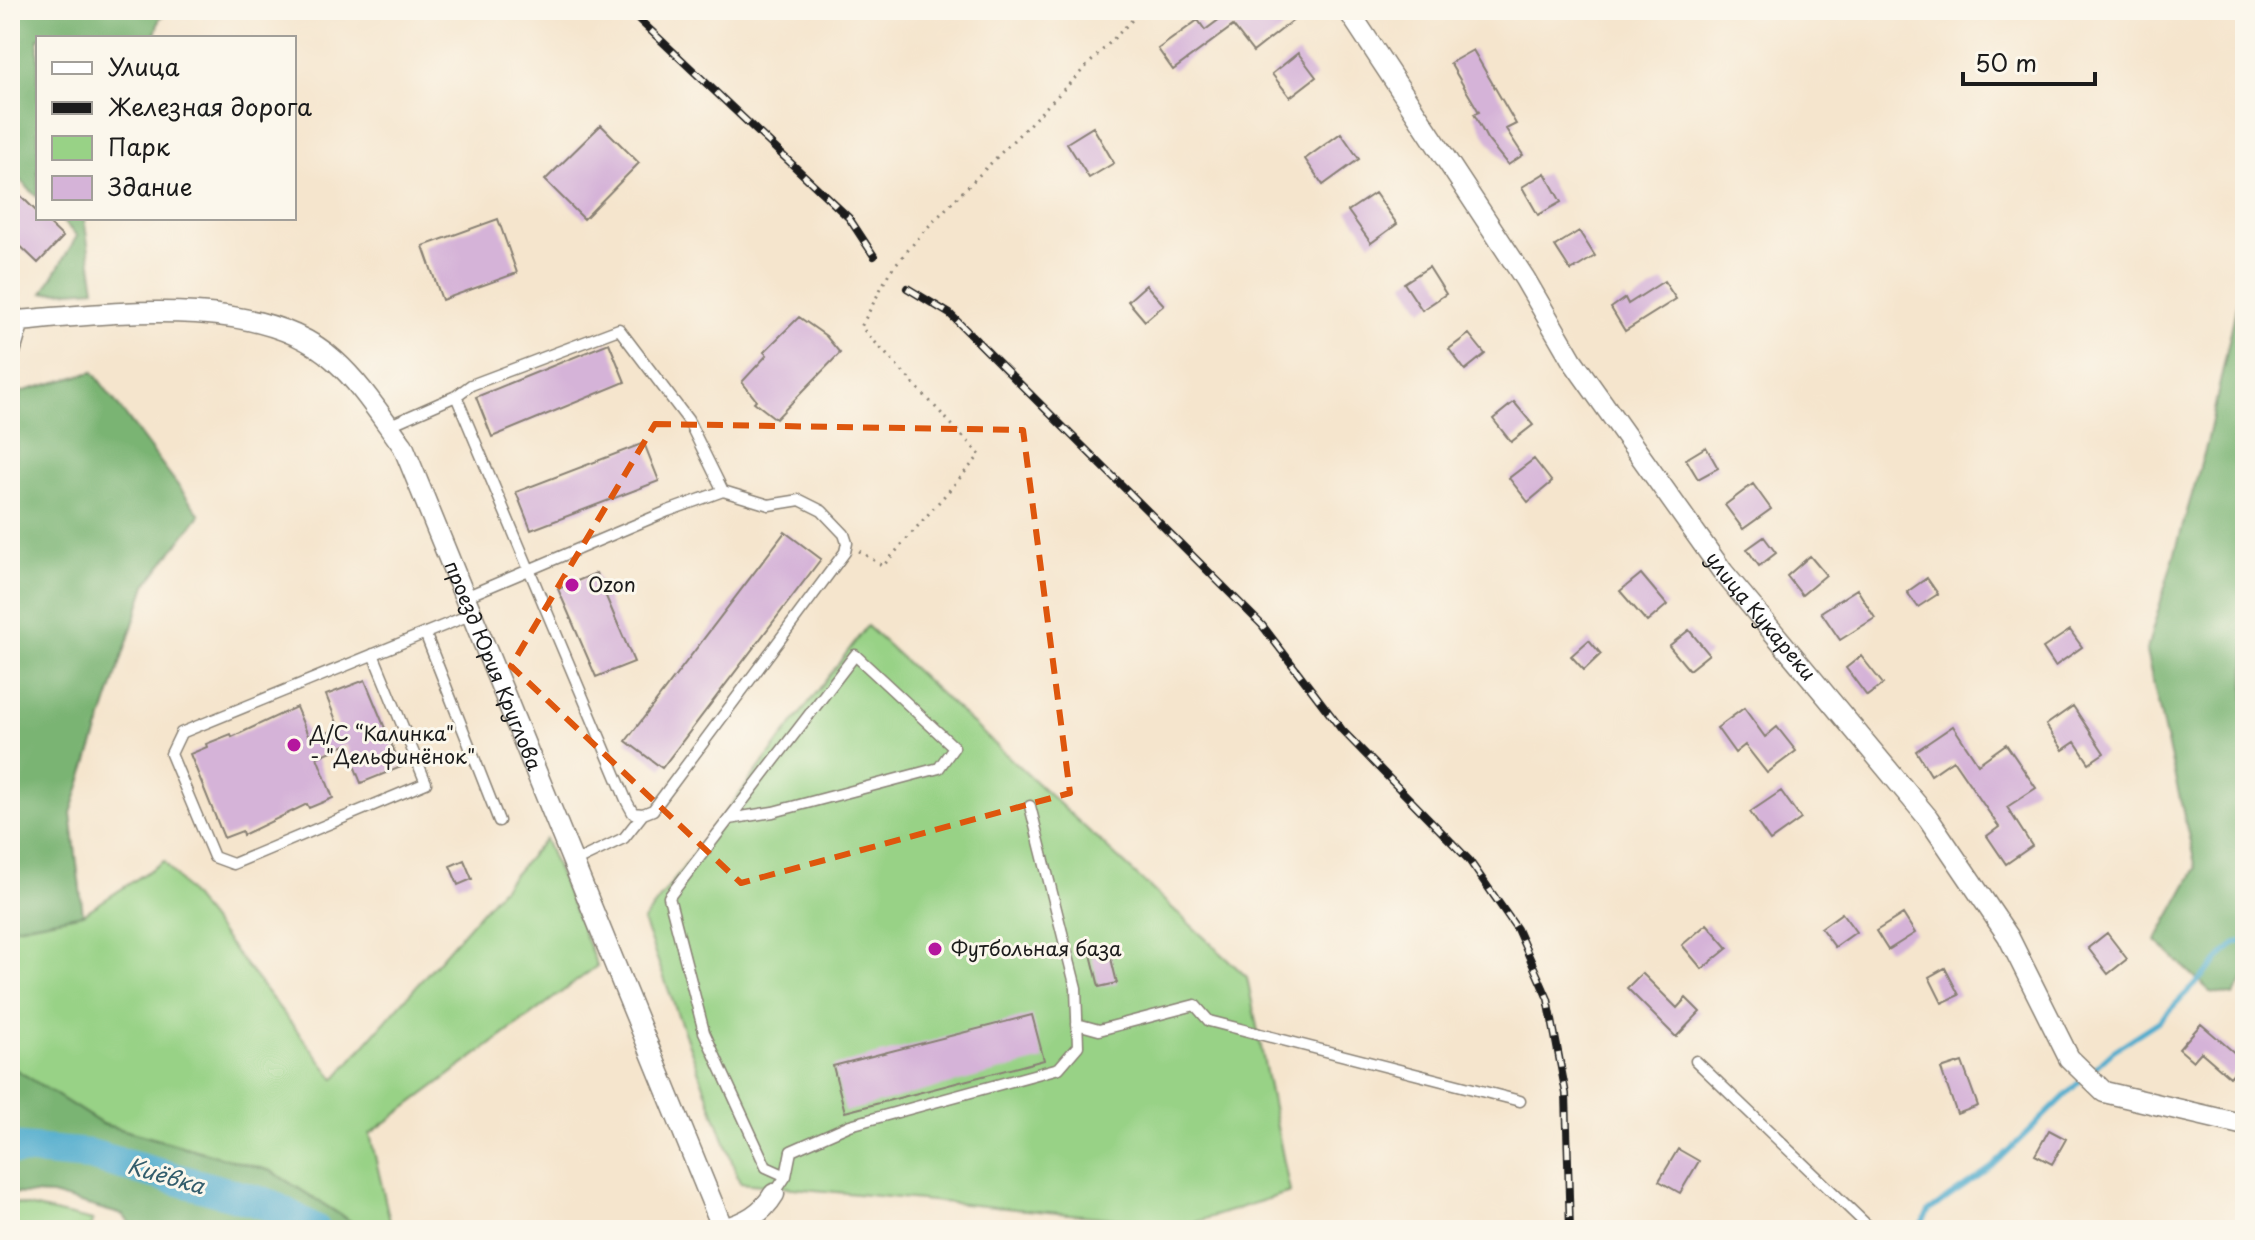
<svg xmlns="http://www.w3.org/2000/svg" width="2255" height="1240" font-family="'Playpen Sans',sans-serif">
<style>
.green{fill:#98d286;stroke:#5a7751;stroke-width:2}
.forest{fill:#7ab473;stroke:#4b6848;stroke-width:2}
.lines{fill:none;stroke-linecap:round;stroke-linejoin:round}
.stream{stroke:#4faccd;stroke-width:5}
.river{stroke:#4faccd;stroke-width:32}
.building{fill:#d5b3d8}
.service-casing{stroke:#888074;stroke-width:13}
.minor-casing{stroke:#888074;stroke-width:23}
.path{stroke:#888074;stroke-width:3;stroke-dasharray:2 6;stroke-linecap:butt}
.service{stroke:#fff;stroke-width:10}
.minor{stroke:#fff;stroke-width:20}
.rail-casing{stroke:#1c1c1c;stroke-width:8}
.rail{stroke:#fbf7ec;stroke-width:5;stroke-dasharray:15;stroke-linecap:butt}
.marked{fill:none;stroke:#de560d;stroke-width:6;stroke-dasharray:16 10;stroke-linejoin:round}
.poi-dot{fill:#b5179e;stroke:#fbf7ec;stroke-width:3}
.labels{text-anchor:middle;stroke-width:6;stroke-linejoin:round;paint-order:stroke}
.poi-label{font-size:20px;fill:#1c1c1c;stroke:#fbf7ec;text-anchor:start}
.street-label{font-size:20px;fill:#1c1c1c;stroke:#fbf7ec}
.water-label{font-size:22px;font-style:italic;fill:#335d6c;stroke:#fbf7ec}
</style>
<rect width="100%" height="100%" fill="#fbf7ec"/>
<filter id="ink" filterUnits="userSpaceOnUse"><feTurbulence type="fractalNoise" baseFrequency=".0125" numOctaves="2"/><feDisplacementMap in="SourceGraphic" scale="16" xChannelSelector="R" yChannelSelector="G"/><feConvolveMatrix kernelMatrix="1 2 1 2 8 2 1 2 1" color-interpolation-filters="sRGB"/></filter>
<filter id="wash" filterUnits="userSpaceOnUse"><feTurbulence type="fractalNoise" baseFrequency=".006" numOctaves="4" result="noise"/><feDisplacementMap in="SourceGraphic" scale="32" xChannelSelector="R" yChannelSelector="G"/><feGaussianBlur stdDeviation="1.8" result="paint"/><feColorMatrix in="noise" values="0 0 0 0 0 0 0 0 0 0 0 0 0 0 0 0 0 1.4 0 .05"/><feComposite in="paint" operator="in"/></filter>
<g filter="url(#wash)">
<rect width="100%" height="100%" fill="#f5e5cd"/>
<path class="green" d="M867,626L1247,977L1290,1192L1186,1225L740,1183L643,921Z
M545,839L597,966L370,1134L392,1230H364L271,1171L102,1124L17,1071L10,1075V928L83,914L164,861L335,1079Z
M10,1202L93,1221L89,1230H10Z"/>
<path class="forest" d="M10,10H175L160,17L154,38H38V198L10,170Z
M59,218H84L95,289L43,293L77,236Z
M2245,266V977L2233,996L2211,992L2156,941L2196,868L2146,652L2207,443Z
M93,372L200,515L146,585L71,813L83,914L10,928V535L20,392Z
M17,1070L102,1124L271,1171L364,1230H135L123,1215L52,1195L10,1193V1075Z"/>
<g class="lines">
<path class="stream" d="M2091,1071L2113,1051L2159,1021L2235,943L2245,941
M1918,1230L1929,1211L1992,1167L2084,1077"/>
<path class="river" d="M10,1148L90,1155L270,1205L315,1230"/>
</g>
<g id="blocks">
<path class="building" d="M1232,10H1260L1265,17L1274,10H1288L1295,19L1253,52L1233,26L1173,70L1158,49L1198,20L1205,30Z
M1473,50L1516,124L1506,129L1523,155L1508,165L1487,139L1474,114L1479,112L1450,63Z
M1298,53L1316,77L1290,97L1272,74Z
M601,125L639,163L584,219L545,180Z
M1093,127L1114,163L1089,178L1067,143Z
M1341,133L1359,159L1323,185L1305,159Z
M1545,173L1561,202L1538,215L1522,187Z
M10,185L38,213V218H43L63,237L38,263L10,236Z
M1375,193L1397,224L1371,243L1348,211Z
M498,219L517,273L442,300L423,246Z
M1579,231L1595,256L1571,271L1555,246Z
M1429,267L1446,294L1422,310L1404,283Z
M1664,281L1676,299L1625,331L1611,308L1625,298L1628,304Z
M1146,285L1164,305L1145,321L1128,301Z
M799,317L826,336L840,353L776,419L754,402L756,400L742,382L767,355L764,352Z
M1469,334L1485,354L1465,370L1449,349Z
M609,343L625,382L492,437L476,397Z
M1514,402L1533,425L1511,442L1493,419Z
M644,443L659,481L531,530L516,492Z
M1706,447L1718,468L1698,479L1686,459Z
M1534,459L1552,482L1528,502L1509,478Z
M1753,484L1771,509L1743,529L1725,505Z
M785,532L821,559L662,768L626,741Z
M1764,537L1776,553L1759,566L1747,549Z
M1810,556L1826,575L1802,595L1787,576Z
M596,573L634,662L596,677L558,589Z
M1641,574L1667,605L1647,622L1620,591Z
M1927,578L1938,594L1918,607L1907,592Z
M1857,589L1875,618L1840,640L1821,612Z
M1689,630L1709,654L1689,670L1669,646Z
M2070,630L2082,647L2055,666L2043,648Z
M1589,640L1601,654L1584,670L1571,656Z
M1861,656L1883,684L1867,696L1846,668Z
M365,680L401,767L361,783L346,745L317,757L333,798L309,808L307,804L243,835L242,831L224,838L190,754L207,747L206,744L231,734L232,737L296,707L310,740L339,728L326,695Z
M2073,706L2104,753L2089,763L2075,742L2063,750L2046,725Z
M1744,708L1765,737L1777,727L1796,751L1767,773L1745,745L1735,753L1717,728Z
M1953,726L1978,764L2006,744L2036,788L2007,807L2032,846L2006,864L1987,836L1999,827L1953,760L1931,775L1916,751Z
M1781,791L1801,819L1770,841L1750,812Z
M464,860L472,879L458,885L450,866Z
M1842,913L1856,932L1835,947L1821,928Z
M1903,914L1915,933L1888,950L1876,931Z
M1707,924L1728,948L1702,969L1682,945Z
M2107,933L2127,959L2108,974L2088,948Z
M1108,946L1117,983L1099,987L1090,950Z
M1945,968L1959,995L1942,1003L1929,977Z
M1642,973L1677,1008L1686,998L1700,1012L1676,1037L1627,988Z
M1032,1015L1044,1060L845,1112L833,1066Z
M2201,1024L2244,1061L2230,1077L2201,1052L2193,1061L2179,1049Z
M1962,1062L1978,1106L1957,1114L1941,1069Z
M2049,1130L2066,1139L2052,1164L2035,1155Z
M1678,1149L1699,1161L1680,1193L1659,1181Z"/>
</g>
</g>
<g filter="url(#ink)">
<use href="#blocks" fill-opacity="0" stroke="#888074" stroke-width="2"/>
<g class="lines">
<g class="service-casing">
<path id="service" d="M10,294L19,321
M456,396L471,385L619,329L688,420L723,491
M388,426L456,396C513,531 570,667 627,802L633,813L643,814L653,810L845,552L847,543L844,534L822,511L800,500L769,505L723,491L668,511L465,597
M425,633L499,821
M373,654L426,783L233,864L214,857L171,754L181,733L472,614
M729,819L855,655L954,747L939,768L773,812L729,819L669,897L704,1032L766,1167L786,1176L774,1194
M574,862L624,838L643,814
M1077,1024L1099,1030L1195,1005L1209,1021L1520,1101
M1696,1061L1872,1230
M786,1176L791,1151L850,1125L1059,1068L1078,1046L1076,988L1030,806"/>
</g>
<g class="minor-casing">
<g id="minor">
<path id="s1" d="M1348,10L1525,279L1572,360L1723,572L1928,818L2008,936L2069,1058L2104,1092L2245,1125"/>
<path id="s2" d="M10,352L19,321C110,313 261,293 334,360C361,384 381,416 403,446L723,1229C745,1223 762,1214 774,1194"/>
</g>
</g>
<path class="path" d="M859,551L883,566L980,455L861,327L890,271L927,228L1142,10"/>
<use href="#service" class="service"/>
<use href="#minor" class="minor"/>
<g class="rail-casing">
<path id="rail" d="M629,10L849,218L874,256
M907,288L950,314L1262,625L1342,730L1469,860L1517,929L1548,999L1566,1094L1570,1230"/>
</g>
<use href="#rail" class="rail"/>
</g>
</g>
<path class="marked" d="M655,424L1023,430L1070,793L741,883L511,666Z"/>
<g class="poi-dot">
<circle cx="572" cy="585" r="8"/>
<circle cx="294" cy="745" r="8"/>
<circle cx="935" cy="949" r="8"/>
</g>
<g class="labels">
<g class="poi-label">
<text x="588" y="592">Ozon</text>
<text x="310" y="741">Д/С “Калинка"<tspan x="310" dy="23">- "Дельфинёнок"</tspan></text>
<text x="951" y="956">Футбольная база</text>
</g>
<g class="street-label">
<text dy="7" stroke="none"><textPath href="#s1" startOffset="734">улица Кукареки</textPath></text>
<text dy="7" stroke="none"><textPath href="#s2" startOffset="706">проезд Юрия Круглова</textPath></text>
</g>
<g class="water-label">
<text transform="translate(166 1176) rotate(16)" y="8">Киёвка</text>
</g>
</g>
<rect width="2255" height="1240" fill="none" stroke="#fbf7ec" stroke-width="40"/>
<rect x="36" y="36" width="260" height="184" fill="#fbf7ec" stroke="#a29f99" stroke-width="2"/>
<rect x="52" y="62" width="40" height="12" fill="#ffffff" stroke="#a29f99" stroke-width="2"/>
<text x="108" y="76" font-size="24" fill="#1c1c1c">Улица</text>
<rect x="52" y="102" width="40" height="12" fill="#1c1c1c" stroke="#a29f99" stroke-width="2"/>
<text x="108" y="116" font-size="24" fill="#1c1c1c">Железная дорога</text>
<rect x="52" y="136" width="40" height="24" fill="#98d286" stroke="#a29f99" stroke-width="2"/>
<text x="108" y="156" font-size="24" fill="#1c1c1c">Парк</text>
<rect x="52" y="176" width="40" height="24" fill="#d5b3d8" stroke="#a29f99" stroke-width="2"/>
<text x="108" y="196" font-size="24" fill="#1c1c1c">Здание</text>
<path d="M1963 72v12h132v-12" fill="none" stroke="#1c1c1c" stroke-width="4"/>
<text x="1975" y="72" font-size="24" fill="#1c1c1c" stroke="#fbf7ec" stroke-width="6" paint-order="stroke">50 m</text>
</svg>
